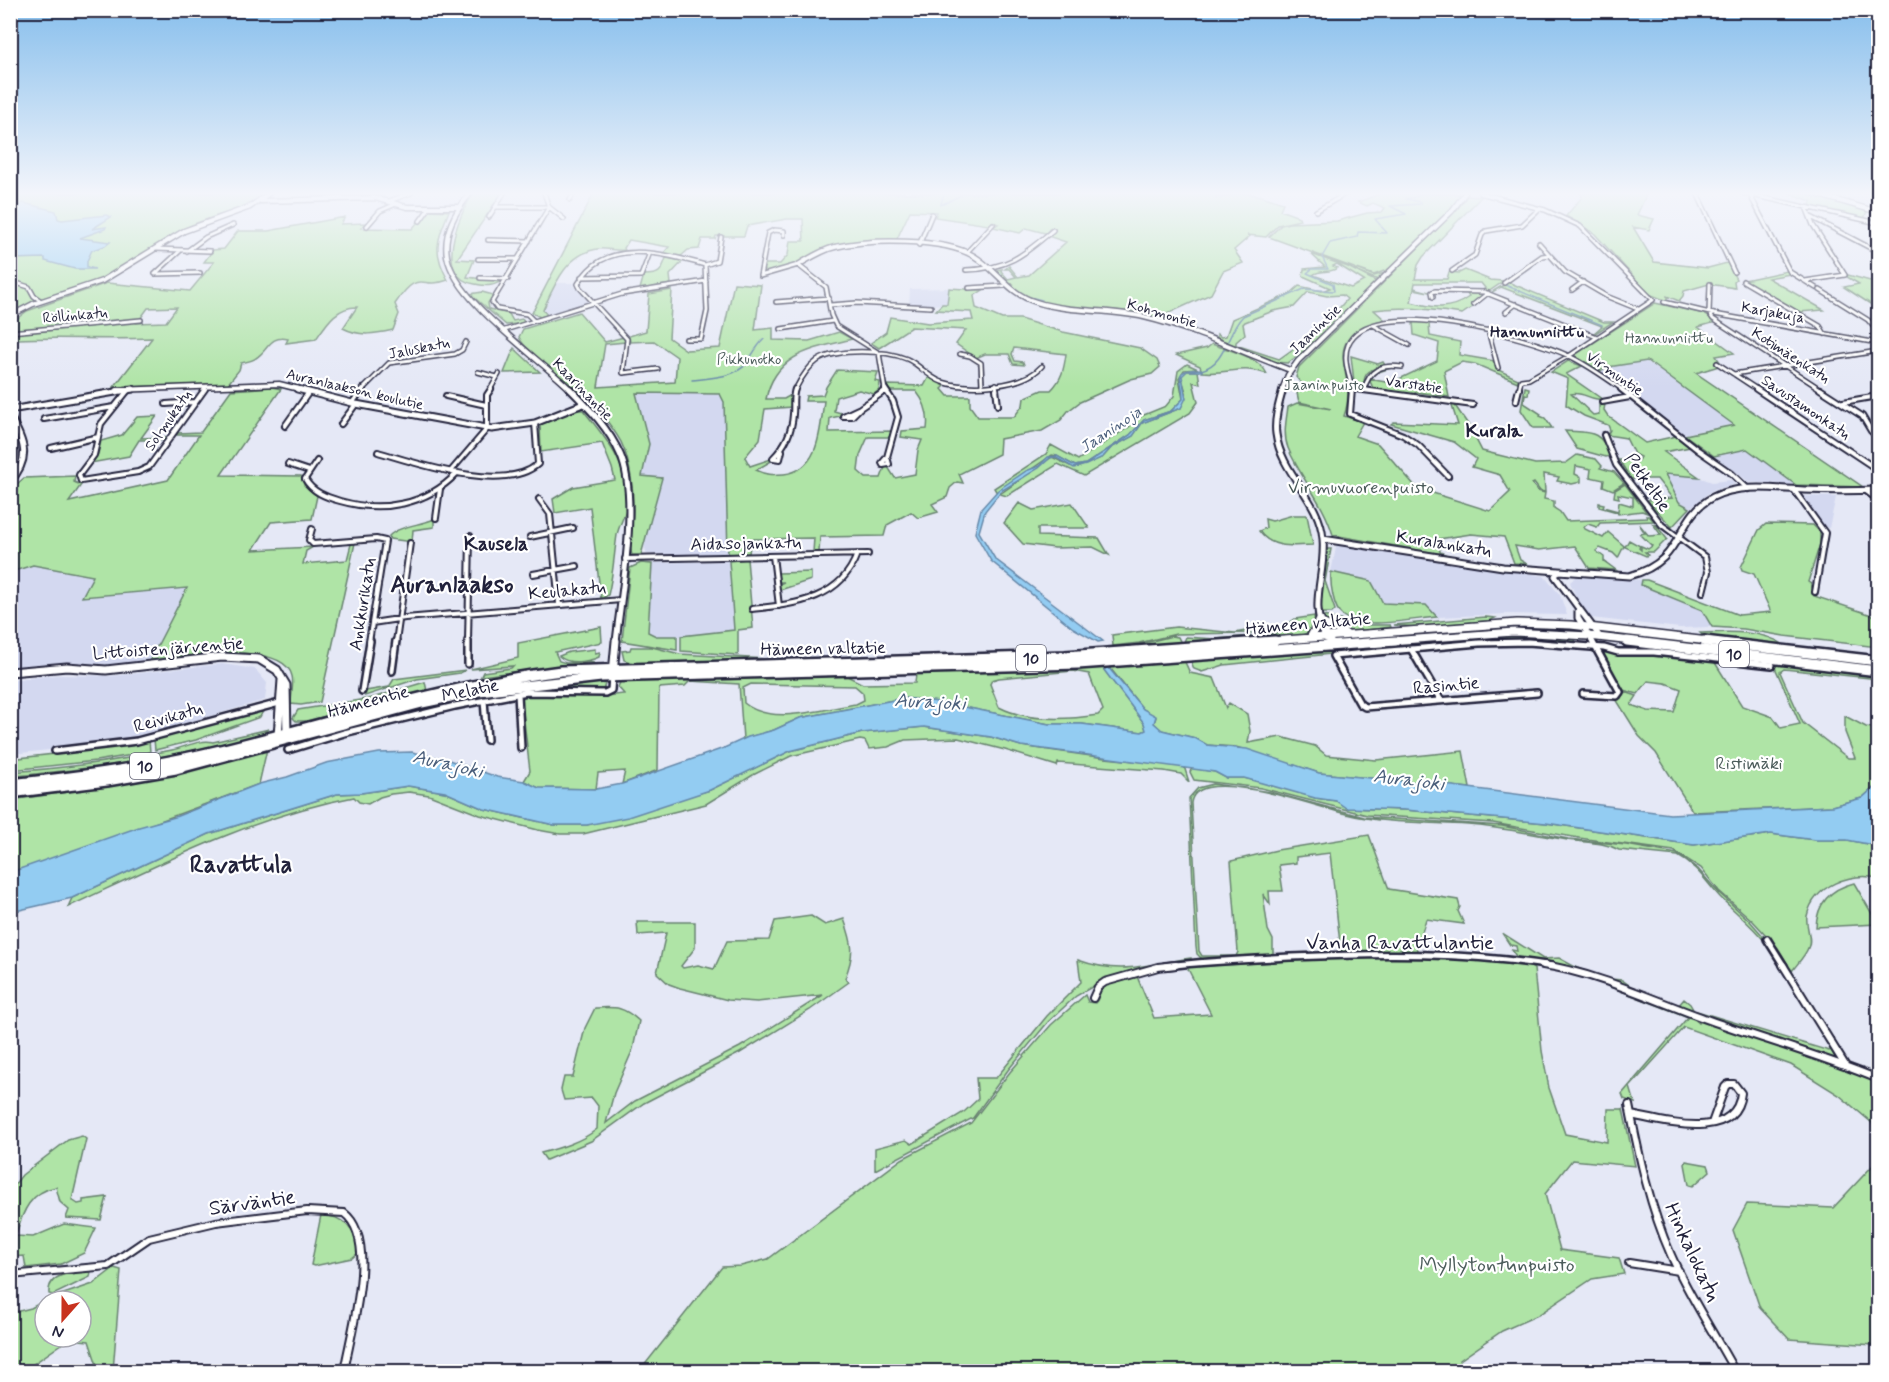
<svg xmlns="http://www.w3.org/2000/svg" width="1889" height="1382" font-family="Mynerve,sans-serif">
<style>
.built{fill:#d3d8f0}
.green{fill:#afe4a6;stroke:#688370;stroke-width:1.5;fill-rule:evenodd}
.water{fill:#93ccf2;stroke:#6688a9;stroke-width:1.5}
.lines{fill:none;stroke-linecap:round;stroke-linejoin:round}
.stream{stroke:#6688a9;stroke-width:1.5}
.street-far3-casing{stroke:#22223b;stroke-width:6}
.street-far2-casing{stroke:#22223b;stroke-width:8}
.street-far1-casing{stroke:#22223b;stroke-width:10}
.street-casing{stroke:#22223b;stroke-width:10}
.secondary-far2-casing{stroke:#22223b;stroke-width:7}
.secondary-far1-casing{stroke:#22223b;stroke-width:9}
.secondary-casing{stroke:#22223b;stroke-width:11}
.highway-far1-casing{stroke:#22223b;stroke-width:10}
.highway-casing{stroke:#22223b;stroke-width:14}
.street-far3{stroke:#fff;stroke-width:3}
.street-far2{stroke:#fff;stroke-width:4}
.street-far1{stroke:#fff;stroke-width:5}
.street{stroke:#fff;stroke-width:6}
.secondary-far2{stroke:#fff;stroke-width:4}
.secondary-far1{stroke:#fff;stroke-width:5}
.secondary{stroke:#fff;stroke-width:7}
.highway-far1{stroke:#fff;stroke-width:7}
.highway{stroke:#fff;stroke-width:9}
.labels{text-anchor:middle;stroke-width:4.5;stroke-linejoin:round;paint-order:stroke}
.far-street-label{font-size:15px;fill:#22223b;stroke:#fff}
.far-park-label{font-size:15px;fill:#4c5c5b;stroke:#fff}
.far-neighbourhood-label{font-size:16px;font-weight:bold;fill:#22223b;stroke:#fff}
.far-water-label{font-size:16px;font-style:italic;fill:#4a5e7b;stroke:#fff}
.shield{fill:#fff;stroke:#646476;stroke-width:1.5}
.shield-label{font-size:16px;font-weight:bold;fill:#22223b}
.street-label{font-size:18px;fill:#22223b;stroke:#fff}
.park-label{font-size:18px;fill:#4c5c5b;stroke:#fff}
.far-district-label{font-size:20px;font-weight:bold;fill:#22223b;stroke:#fff}
.neighbourhood-label{font-size:20px;font-weight:bold;fill:#22223b;stroke:#fff}
.water-label{font-size:20px;font-style:italic;fill:#4a5e7b;stroke:#fff}
.near-street-label{font-size:21px;fill:#22223b;stroke:#fff}
.near-park-label{font-size:21px;fill:#4c5c5b;stroke:#fff}
.district-label{font-size:24px;font-weight:bold;fill:#22223b;stroke:#fff}
</style>
<rect width="100%" height="100%" fill="#e5e8f6"/>
<filter id="ink" filterUnits="userSpaceOnUse"><feTurbulence type="fractalNoise" baseFrequency=".0167" numOctaves="2"/><feDisplacementMap in="SourceGraphic" scale="12" xChannelSelector="R" yChannelSelector="G"/><feConvolveMatrix kernelMatrix="1 2 1 2 8 2 1 2 1" color-interpolation-filters="sRGB"/></filter>
<g filter="url(#ink)">
<path class="built" d="M1825,193H1878V208L1850,201Z
M556,283H575L574,286L589,302L547,315L543,310Z
M949,288L948,304L909,306L910,289Z
M1611,337L1734,424L1684,434L1579,358Z
M635,393L720,394L724,402L728,554H647L644,546L662,479L642,477L649,444Z
M1747,449L1796,485L1749,482L1714,456Z
M1665,474L1693,475L1712,482L1731,480L1735,484L1711,491L1690,508L1679,502Z
M1801,496L1836,497L1829,528L1823,527Z
M1337,543L1544,576L1560,595L1567,615L1508,614L1437,617L1426,605L1383,603L1371,581L1331,572Z
M729,561L734,630L684,636H655L648,632L652,563Z
M32,565L93,576L82,597L188,588L150,660L108,665L58,663L11,667V572Z
M1576,577L1642,580L1641,585L1702,611L1712,627L1680,628L1591,618L1576,597L1570,582Z
M222,664L255,669L267,683L265,700L153,733L107,744L11,754L10,680L56,675L112,676Z"/>
<path class="green" d="M11,193H266C241,212 212,215 185,228C145,248 108,288 61,292L63,293L28,304L11,313Z
M474,193H502L457,259L474,260L467,277L501,281C492,287 486,286 475,284C433,278 458,214 474,193Z
M594,193H1219L1216,197C1226,200 1231,194 1239,193C1255,193 1268,198 1283,203L1280,210L1299,217L1300,220L1278,225L1266,237L1247,235L1250,236L1234,250L1243,263L1223,271L1211,294L1158,318L1123,311L1056,306L1027,298L1007,287L1014,284L1004,283L995,272L996,270L1002,269L1001,271L1008,279L1016,277L1009,269H1005L1009,266L1018,277L1029,275L1066,242L1048,236L1043,240L1054,232L1055,229L1050,228L1043,237L1045,233L1026,228L1020,233L993,227L998,224L993,222L988,229L989,225L935,217L937,212L910,211L895,243L837,245L816,252L793,265L765,274V264H780L788,255L790,241H804L803,219H787L747,226L744,236H716L715,239H702L699,249L688,250L680,257L662,255L669,247L629,240L624,248L625,250C616,251 606,248 597,249C566,254 554,286 543,310L547,315L540,317L532,313Z
M1383,193L1460,194L1456,204L1389,269L1374,275L1357,269L1374,276L1385,273L1378,280L1358,272L1354,268L1269,237L1281,225L1289,223L1337,221L1367,213L1382,212L1385,208L1373,203L1367,206L1358,202Z
M1581,193H1647L1637,215L1654,219L1649,230L1633,227L1654,262L1708,268L1727,263L1736,279L1734,281L1735,288L1709,284L1684,291L1683,296L1679,301L1667,296V301L1649,294L1594,233L1566,216L1582,197Z
M1790,193H1810L1877,212L1867,211L1864,219L1810,207L1811,201Z
M1481,195L1496,199L1482,196L1423,257L1418,265L1415,279H1447L1449,272L1459,273L1465,270L1490,280L1504,281L1488,292L1483,290L1485,288L1481,283H1415L1414,288L1429,292L1414,289L1411,302C1434,308 1449,311 1469,297L1466,292L1486,293L1471,304L1474,306L1462,314C1432,309 1403,306 1374,310L1385,320C1311,342 1361,369 1344,416L1363,422L1355,436L1378,444L1417,488L1490,511L1510,492L1500,475L1472,467L1476,459L1454,442L1391,424L1394,422L1458,425L1451,403L1454,404L1469,426L1482,451L1535,464L1566,463L1577,455L1596,459L1602,466L1600,468L1614,472L1624,483L1613,490L1603,486L1604,480L1590,477L1591,469L1576,466L1575,474L1581,477V482L1572,484L1557,481L1559,477L1544,474L1545,492L1540,491L1534,483L1532,484L1538,491L1545,493L1544,499L1554,501V508L1560,512L1566,521L1647,518L1646,516H1649L1654,521L1600,523L1597,527L1588,524L1584,527L1585,529L1603,538L1608,532L1624,546L1618,558L1613,553L1600,548L1596,551L1604,557V561L1616,570L1589,568L1575,546L1539,550L1515,546L1520,560L1527,564L1514,563L1504,537L1471,534L1439,539L1440,552L1447,555L1333,535C1323,501 1300,478 1288,448C1283,435 1286,421 1288,407L1297,403L1331,409L1299,402L1297,393L1302,384L1296,377L1299,367L1458,208L1467,196L1481,197Z
M430,210L449,211C437,241 432,251 448,280C421,291 420,266 395,304L399,314L393,330C375,334 360,337 343,328L357,307C336,307 327,323 316,339L286,343L288,339C269,335 269,350 256,358C252,361 246,362 241,363L239,370L227,385L114,387L152,338C107,340 62,337 17,339L11,342L10,324L27,311L107,283L190,291L214,262H204L213,250L224,249L238,231H268L345,217L341,224L365,223L361,228L412,229L418,222L422,221ZM177,307L166,322L137,323L148,308Z
M1311,254L1348,267L1377,282L1323,336L1288,363L1272,362L1217,340V334L1221,337L1226,336L1232,319L1290,294L1299,286L1322,291L1330,288L1303,276L1304,269L1325,267ZM1337,264L1364,281L1351,288L1313,275C1320,269 1330,274 1337,268L1333,266ZM1308,292L1327,296L1342,295L1347,299L1321,329L1279,359L1236,345V342L1245,334L1243,324L1245,322L1273,311L1294,307Z
M666,258L683,261L670,275L671,284L640,289L644,275C659,275 661,273 666,258Z
M1787,271L1790,274L1768,278L1824,310L1799,312L1744,280Z
M1848,275L1878,283V309L1844,287L1859,284L1847,277Z
M1508,282L1604,322H1613L1594,334L1590,333H1594L1602,326L1501,287L1492,292Z
M734,283L761,285L755,330L773,328V340L809,341L839,332L852,339C812,349 775,354 766,399H784L791,395L792,407L765,409L760,439L745,457L750,466L771,459L773,460L756,470C766,475 773,475 784,474C820,470 820,429 824,401H805L806,396L823,395L826,387L837,370L878,372L875,381L880,382L879,390L874,394L859,390L836,397L834,411L841,413L840,416L830,418L829,432L894,431L891,437H868L860,455L858,471L866,478H881L885,467H888L895,478L915,474L918,450L922,440L901,437L902,431L927,429C929,415 925,402 916,391H889L887,385L924,386L929,377L947,384L942,389L948,396H970V406L978,417H1014L1023,405L1024,398L1042,390H1051C1062,379 1064,369 1066,354L1014,348L1012,354L1015,361L1023,362L1024,365L1013,364L1009,354H985L976,358L956,344L966,330L911,327L879,348L871,343L886,332L890,317L928,323L973,320L971,312L936,310L942,304H947L949,288L983,290L974,296L976,308L1002,319H1020L1063,332L1140,348L1157,360L1160,367L1152,374L1131,379L1080,402L1068,411L1061,420L1042,431L1000,439L999,454L959,474L963,483L957,482L950,488L947,497L932,504L938,512L918,518L911,512L887,525L884,536L820,537L819,552H813L814,538L751,539L749,553L728,554L724,402L720,394L636,393L649,444L642,476L662,478L641,555H632C628,543 632,528 633,514C634,492 631,463 621,442C611,424 592,403 577,389C560,375 528,356 519,337L523,329L579,312L605,342L624,337L625,342L605,344L598,387L675,382L677,357L654,341L630,342L629,336L646,331L649,294L672,290L669,338L686,350L720,348Z
M482,292L493,295L488,303L489,309L509,314L513,321L522,319L525,323L506,325L470,294Z
M1655,303L1704,314L1716,322L1698,327L1734,353L1716,356L1722,365L1696,373L1863,487L1796,485L1747,449L1714,456L1685,435L1734,425L1647,361L1608,367L1600,371L1576,357V354Z
M1413,322L1433,323L1429,324L1430,336L1460,342L1459,355L1494,361L1496,369L1518,379V382L1475,364L1462,362L1444,371L1449,397L1416,392L1413,395L1373,388L1369,379C1373,368 1384,369 1394,367L1375,373L1369,379L1391,383L1437,361L1439,343L1414,335Z
M1212,344C1228,350 1260,357 1267,374C1241,364 1228,375 1202,372L1200,366L1176,355L1207,348Z
M514,348L540,372L504,373Z
M1351,356L1378,364L1383,362L1385,365C1372,370 1363,370 1364,386L1358,387L1354,382Z
M1568,361L1582,366L1566,374L1602,399C1591,401 1583,391 1571,394L1593,415L1599,414V403L1605,404L1604,410L1608,416L1645,443L1676,436L1690,447L1664,452L1699,477L1665,474L1679,502L1690,508L1672,527L1647,500L1672,498L1657,479H1631L1619,460L1637,462L1640,457L1634,454L1626,438L1607,435L1610,430L1608,425L1584,416L1566,405L1568,379L1551,372Z
M1187,364L1198,369L1184,370L1179,378L1183,399L1171,411L1144,420L1130,435L1086,464L1075,466L1057,456L1052,455L997,493L994,488L1046,454L1051,445L1078,460L1129,427L1139,417L1166,406L1174,396L1178,371Z
M1187,371H1198L1200,384L1193,382L1198,402L1190,413L1084,476L1058,464L1007,496L1000,494L1052,457L1070,466L1079,467L1103,457L1111,448L1133,436L1142,423L1181,408L1186,392L1181,376Z
M272,387L281,389L221,475L301,476L304,485L317,496L312,519L271,522L253,550L313,547L306,551L303,564L347,560L351,544L355,543L320,702L301,705L291,704C291,696 294,683 292,676C283,639 177,657 150,660L187,588L82,597L93,576L33,565L11,572V489L24,478L75,476L74,482L81,485L69,502L168,480L199,435H176L178,433L201,432L231,390Z
M1525,387L1529,388L1528,395L1525,394L1524,403L1541,414L1540,416L1545,418L1552,428H1533L1521,410Z
M576,410H583C606,438 629,465 627,504C626,515 619,524 617,535C614,555 613,576 608,595L601,599L590,507L555,513L553,499L573,487L615,480L612,468L602,443L541,452L540,424Z
M157,416L141,438L166,437L165,440H139L129,456L91,463L98,454L101,441L122,435L137,417Z
M1565,431C1589,433 1601,429 1610,456L1606,457L1577,449Z
M1625,484L1647,513L1642,511L1618,514L1617,512L1599,507V503L1604,504L1603,507L1618,511L1619,502L1633,506V497L1618,494L1619,498L1614,497L1615,490Z
M1019,503L1033,510L1072,503L1089,528H1038V536L1099,538L1109,555L1093,547L1055,548L1023,544L1004,523Z
M1293,515H1307L1313,545C1293,546 1271,549 1259,531L1266,528L1265,519L1272,521Z
M434,519V527L413,530L412,542L390,539L389,536C398,526 421,525 434,519Z
M1639,524L1649,536L1661,535L1653,524L1656,525L1667,539L1654,552H1645L1648,555L1646,556L1625,547L1629,540L1640,546L1639,548L1641,550V546L1648,549L1652,546L1640,534L1645,533Z
M1766,524L1813,525L1820,532V544L1808,582L1811,584L1814,596L1878,617V647L1784,636L1744,629L1712,627L1702,610L1641,585L1642,580H1647L1739,615L1771,612L1754,574L1742,570L1741,567L1759,530Z
M1327,549H1331L1325,581L1335,610L1332,613H1322C1317,592 1324,569 1327,549Z
M747,559L753,628L738,630V655L681,651V636L734,630L729,561Z
M641,563L652,564L648,632L656,636H677V650L622,641L630,568Z
M811,572V580L780,590L779,584L784,582H779L778,573Z
M1331,572L1371,581L1383,603L1426,605L1437,617C1413,619 1363,630 1343,616C1333,609 1330,583 1331,572Z
M1314,616C1319,642 1280,637 1264,639L1258,636L1275,633L1295,619Z
M1323,616L1360,625H1390L1391,627C1372,629 1331,639 1323,616Z
M1486,617L1495,618L1488,621L1415,627L1394,625Z
M601,627L602,642L555,652L559,661L566,663L594,662L481,676L483,672L511,668L513,666L471,669L518,658V643Z
M1176,627L1235,633L1250,630L1251,633L1176,634L1139,643L1113,646L1112,635Z
M1700,633C1725,632 1763,629 1784,645L1783,647L1705,638Z
M1508,635L1574,638L1577,644L1545,642L1384,650L1383,647L1392,644Z
M1172,636L1178,637L1181,643L1184,642L1186,637L1215,639L1251,636L1253,638L1052,654L633,663L624,660L622,651L630,650L631,647H652L680,654L767,659L1052,653L1129,647Z
M1633,645L1878,674V679L1784,669L1780,672L1803,723L1848,758H1855L1845,732V716L1866,727L1878,729V784L1862,798L1832,806L1693,812L1656,753L1639,736L1616,699L1621,698L1622,691L1637,696L1631,705L1648,711L1674,712L1681,689L1665,683L1648,681L1638,694L1623,690L1601,651L1655,653L1714,661L1742,706L1773,717L1781,728L1800,724L1773,663L1643,650Z
M1371,647L1379,649L1224,665L1202,672L1194,669L1190,659Z
M595,649V653L600,652L599,657C588,662 568,665 559,656L569,652Z
M1184,660L1190,673L1214,678L1226,708L1229,703L1247,714L1250,731L1248,743L1281,737L1315,746L1326,755L1376,760L1463,751L1470,788L1319,773L1236,747L1207,745L1195,738L1161,730L1154,723L1156,717L1143,709L1110,668L1104,670L1144,723L1146,730L1142,732L1082,724H1049L939,702L904,698L800,718L774,730L743,739L739,684L690,681L685,686L659,688L658,770L622,784L625,771L598,773L596,789L539,788L524,781L530,771L521,696H605L624,694L618,687L621,680L843,674L863,684L915,683L916,674L926,672ZM1073,671L1089,674L1103,710L1098,715C1066,720 1028,722 999,707L990,684L992,680L999,678ZM751,684L855,686L863,693L864,700L856,704C823,709 771,726 744,703L743,688Z
M466,670L460,673L417,679L365,696L366,691L389,687L394,679Z
M425,682L427,691L306,721H296L293,718L298,710L372,698Z
M600,682L605,684L603,690H531L378,722L375,719L484,694Z
M263,711L260,717L196,740L155,750L154,739L226,718Z
M924,727L991,737L1021,746L1105,758L1184,766L1189,782L1181,774L1164,771L1058,763L1057,766L1005,750L958,738L905,740L888,747L869,749L865,741L860,740L791,756L753,775L706,804L583,834H560L538,830L480,815L429,795L409,792L391,794L380,797L368,804L359,802L354,797C253,816 160,864 68,907L72,898L209,834L337,794L361,793L408,786L445,792L484,809L554,825H587L710,790L790,751L862,733Z
M269,729C256,739 236,741 221,744C153,761 85,769 16,776V774L11,775V772C65,768 119,761 172,750C186,747 200,739 213,742Z
M149,740L150,752L96,761L11,770L10,759L108,748Z
M267,749L259,784C177,815 95,846 11,872L10,800C97,789 183,773 267,749Z
M1192,768L1215,772L1226,778H1244L1275,785L1315,798L1337,801L1347,808L1405,810L1546,823L1694,845L1771,834L1815,840H1848L1878,846V878C1851,872 1814,885 1807,916C1805,926 1813,939 1808,948C1805,956 1797,964 1792,971L1778,948L1753,921L1719,891L1701,868L1674,851L1579,838L1493,823L1367,815L1261,788L1194,780L1190,772Z
M1213,784L1270,792L1364,817L1502,826L1568,839L1626,845L1677,854L1698,869L1718,892L1749,920L1771,945L1836,1059L1697,1013V1011L1829,1051L1831,1049C1810,1014 1791,976 1766,943C1752,925 1736,913 1720,897C1706,882 1697,866 1678,856L1619,850C1602,841 1582,843 1562,839C1531,834 1500,827 1468,825C1428,822 1385,824 1346,814C1321,808 1196,762 1191,803L1199,951L1202,956H1236L1238,952L1231,861L1277,850L1369,835L1389,889L1458,900L1460,907L1458,911L1464,924L1426,919L1416,952H1341L1330,853L1296,857V863L1279,865L1283,891H1269L1270,904L1263,894L1268,930L1273,940V954L1278,957L1203,960L1197,954L1196,947L1189,798L1198,788Z
M1854,883L1878,924L1816,927C1817,903 1830,889 1854,883Z
M811,916L825,925L844,919C853,944 855,953 845,978L849,982L810,1010L740,1053L644,1103L591,1141L546,1160L541,1153C560,1148 581,1142 597,1129L598,1106L592,1098L564,1100L561,1090L564,1077H573L585,1028L595,1008C616,1007 623,1006 639,1021L633,1049L614,1093L606,1123L635,1101L740,1047L823,995L757,1002L728,1000L680,988L669,984L657,973L666,933L638,935L637,922H695V948L681,966L683,968L698,965L714,969L727,941L769,940L775,921Z
M1502,933L1543,959L1559,958L1577,968L1610,979L1622,980L1632,987L1678,1006L1684,999L1690,1004L1694,1011L1542,963L1517,958L1512,950L1517,951L1516,946L1510,945Z
M1191,958V961L1126,972L1097,984L1076,996L1048,1022L1008,1070L973,1118L875,1170V1148L906,1140L912,1144L964,1112L978,1099L976,1078H996L1047,1016L1081,982L1078,960C1122,976 1147,964 1191,958Z
M1342,958C1377,958 1512,953 1534,969L1542,1051L1549,1088L1565,1134L1607,1142L1608,1109H1623L1635,1166L1572,1160L1545,1194L1560,1250L1619,1258L1624,1274L1592,1279L1538,1315L1502,1331L1460,1360L1458,1371L639,1372L722,1267L741,1266L768,1259L902,1159L971,1123L1010,1072L1051,1025L1085,995L1088,1002L1095,1003C1100,998 1099,991 1103,986C1110,979 1127,977 1136,974L1154,1018L1211,1014L1187,967Z
M1598,982L1691,1016L1699,1023L1701,1020L1842,1067L1878,1083V1147L1872,1123L1839,1095L1791,1065L1684,1027L1630,1087L1635,1103L1624,1099L1622,1094L1688,1017Z
M82,1136L86,1139L72,1200L78,1204L83,1203V1200L107,1197L101,1220L66,1218L69,1210L60,1202L56,1187C30,1192 23,1211 16,1234L11,1236V1189L22,1175L68,1140Z
M1878,1160V1340L1874,1345L1789,1339L1760,1308L1733,1230L1747,1204L1833,1208Z
M1686,1161L1708,1165L1710,1171L1693,1186L1689,1185L1685,1164Z
M321,1215C345,1216 356,1230 358,1253L352,1258L314,1266L311,1265Z
M64,1224L96,1228L84,1253L61,1264L26,1268L24,1256L11,1257L16,1236L33,1237Z
M114,1268L121,1270L113,1371H99L89,1341L69,1339L29,1367L11,1371V1313L31,1308L46,1300L93,1284ZM45,1301H81V1337H45Z
M91,1271L90,1277L53,1295L49,1294C47,1272 76,1272 91,1271Z"/>
<path class="water" d="M23,203L56,211L58,219L62,220L107,215L111,217L92,229L106,227L105,229L80,238L110,242L105,246L92,250L87,261V267L95,269H75L45,261V258L11,259V212Z
M1201,369L1202,371H1187L1182,376L1186,398L1181,408L1142,423L1133,436L1111,448L1103,457L1086,465L1074,468L1055,457L1050,458L1039,468L1001,491L985,511L979,532L995,559L1103,641L1098,642L1073,628L991,561L975,533L981,509L998,490L1026,471L1039,466L1048,457L1057,456L1075,466L1086,464L1130,435L1144,420L1171,411L1183,399C1183,377 1170,370 1201,369Z
M1108,667L1143,709L1156,716L1154,723L1162,730L1195,738L1207,745L1247,749L1319,773L1453,786L1670,814L1832,806L1862,798L1878,784V846L1847,840H1815L1771,834L1694,845L1546,823L1405,810L1346,808L1336,801L1315,798L1244,778H1226L1215,772L1021,746L991,737L924,727L862,733L790,751L710,790L628,817L587,825H554L484,809L445,792L408,786L361,793L337,794L209,834L72,898L11,912V872L139,827L175,817L259,784L287,777L326,763L379,753L412,752L449,760L497,777L524,781L539,788L596,789L622,784L724,748L748,737L774,730L800,718L904,698L939,702L1049,724H1082L1142,732L1146,730L1144,723L1107,674L1104,670Z"/>
<g class="lines">
<path class="stream" d="M941,204L944,193
M941,205L965,193
M1000,273L1006,282
M1505,285L1602,325
M1026,296L1042,300
M1201,370C1227,363 1226,333 1243,316L1304,289L1334,291L1333,284L1307,273L1312,269H1328L1322,257L1330,243L1357,237L1358,232L1387,233L1375,219L1406,214L1390,206L1420,204V202L1406,199L1419,196L1420,193
M692,380C709,378 735,378 747,363C753,354 756,347 764,339"/>
<g class="street-far3-casing">
<path id="street-far3" d="M1480,193L1545,210L1580,226L1653,300L1572,354L1529,379L1521,380L1519,390
M1697,193L1734,272
M1743,193L1878,223
M1750,195L1790,272L1816,288
M570,200L574,193
M389,201L411,193
M495,207H549L564,219
M1316,211L1347,193
M489,217L504,193
M1811,217L1878,252
M420,221L430,207
M367,226L380,211L396,204
M784,235V231L774,230L768,233L760,276L798,265L826,287L831,315L836,326L879,353L885,390
M488,240L529,241
M1539,243L1565,272L1606,296L1638,309
M919,245L932,214
M156,249L210,251
M181,250L155,274L200,273
M187,251L206,237L233,225
M967,252L993,224
M478,259H518
M705,265L717,261L721,237
M966,270C1007,269 1023,256 1053,230
M1452,271L1475,255L1482,235L1486,231L1522,225L1539,209
M581,277L641,276L649,255
M480,278L508,279
M10,281L29,287L34,296L41,301
M1743,281L1820,326L1825,334
M1805,281L1845,275L1813,225L1806,207
M1504,283L1542,256L1549,255
M1710,284L1709,313L1713,319L1822,390
M969,288L1004,286
M1572,290L1583,282
M1820,290L1868,320L1878,332
M1433,297L1432,292L1435,291L1484,292L1597,337
M776,302L829,298
M1664,302L1714,314L1878,343
M830,305L857,303L931,307
M1473,305L1488,293
M1506,312L1516,304
M534,321L527,314L497,309L492,302L549,207L544,193
M1373,325L1409,345
M781,329L833,321
M505,330L622,294L706,281
M1488,330L1498,368
M10,332L141,320
M960,354L970,356L981,363L982,385
M1717,363L1758,390
M658,369L623,373L627,339L580,288L578,284C604,237 662,253 705,265L707,311L701,339H686
M478,372L497,377
M1734,374L1878,351
M996,384L997,390
M1351,388L1367,390
M204,390L206,387
M362,390L389,363L455,354L462,350L466,342
M490,390L499,374
M795,390C800,380 807,368 817,361C836,348 886,350 907,359C920,365 928,377 942,382C969,390 1023,388 1042,366
M1352,390C1350,376 1342,360 1348,345C1369,292 1531,338 1569,356C1588,365 1606,378 1623,390
M1364,390C1369,369 1382,364 1402,367"/>
</g>
<g class="street-far2-casing">
<path id="street-far2" d="M129,389L101,424L94,455L79,475L81,481L138,472L149,467L205,389
M885,389L893,401L898,417L887,457
M996,389L998,405
M1352,389L1350,414L1403,435L1418,445L1448,476
M1356,389L1473,405
M1621,389L1698,450L1731,473L1748,489
M1756,389L1878,470
M1820,389L1862,416L1871,431L1878,437
M446,396L486,405
M1516,401L1519,389
M1602,402L1630,397
M1843,402L1878,396
M352,403L363,389
M166,404L195,402
M859,409L852,416H843L860,408L885,391
M44,419L114,407
M341,424L356,404
M285,426L309,392
M1604,435L1616,465L1662,525L1705,557L1708,572L1703,592
M51,448L98,437
M782,451L780,459L773,458C785,446 792,432 793,414C794,405 792,397 795,389
M378,452C416,463 504,494 538,464L535,423
M887,457L889,464L883,465L882,463Z
M317,461L305,479C312,492 326,497 340,501C382,513 427,505 457,473
M288,464L309,471
M451,471L487,429V395L491,389
M1794,490L1825,533L1815,592
M1866,491L1878,500
M539,499L550,514L559,604
M436,518L440,489
M312,529L309,540L313,544L376,539L385,541L369,642
M530,537L573,528
M773,556L779,606
M625,559L868,554
M533,574L577,566
M752,609C795,604 841,600 857,554
M372,623L405,618L621,600
M1589,636L1592,642
M396,642L410,543
M468,642L470,536
M1521,642H1530"/>
</g>
<g class="street-far1-casing">
<path id="street-far1" d="M1411,649L1440,699
M468,664V641
M392,671L396,641
M362,691L370,641
M1537,693L1365,707L1360,704L1333,656L1479,643L1528,642L1604,648L1618,652H1654L1772,665
M518,694L521,748
M1583,694L1617,696L1620,692L1592,641
M484,700L487,740
M288,750L344,733L455,706L527,692L605,693L611,690L612,676
M55,751L137,741L283,702
M1767,939L1784,966
M1165,966C1207,961 1250,959 1292,957C1379,953 1466,952 1552,966"/>
</g>
<g class="street-casing">
<path id="street" d="M1543,965C1594,972 1658,1002 1709,1020C1765,1040 1823,1056 1878,1079
M1783,965L1845,1065
M1093,998L1098,987L1105,982L1158,967L1176,965
M1629,1105C1639,1156 1650,1208 1671,1255C1689,1296 1714,1333 1735,1372
M1631,1115C1663,1121 1736,1143 1741,1093L1734,1084H1728L1725,1087L1712,1123
M1629,1263L1679,1271
M10,1275L108,1266L149,1238L216,1222L307,1211L344,1213C380,1240 350,1334 344,1372"/>
</g>
<g class="secondary-far2-casing">
<path id="secondary-far2" d="M470,193C456,211 443,232 447,256C455,301 538,357 571,390
M1812,193L1878,212
M261,201L375,198L407,207H459
M798,265C810,258 822,250 835,247C869,239 943,238 974,256C997,270 1009,294 1036,302C1071,313 1108,309 1144,317C1194,329 1242,352 1290,370
M10,316L33,304L102,281L184,231L250,207L269,193
M10,375V390
M117,390L279,384L303,390
M1282,390L1288,375L1298,361L1452,211L1465,193"/>
</g>
<g class="secondary-far1-casing">
<path id="secondary-far1" d="M10,389V391
M297,389L356,404L492,429L535,423L583,404
M570,389C589,408 609,429 620,454C640,498 621,593 616,642
M1283,389C1279,403 1274,420 1276,434C1281,474 1320,499 1323,539C1326,576 1308,603 1326,639
M10,410L133,389
M10,416C24,443 32,457 10,482
M1323,539L1503,567L1629,576C1687,561 1673,518 1713,497C1740,483 1775,489 1804,490C1829,491 1853,491 1878,490
M1558,572L1555,576L1600,637
M1578,611V618L1589,636
M1322,622L1330,642"/>
</g>
<g class="secondary-casing">
<path id="secondary" d="M1330,641V645
M10,672L67,667L106,670L222,657L259,659L277,670L286,685L287,734
M613,673L616,641
M278,736L282,680"/>
</g>
<g class="highway-far1-casing">
<path id="highway-far1" d="M1324,624L1345,633
M1310,638L1320,620
M1255,642L1517,623L1571,625L1717,642
M1376,642L1514,632L1589,636L1640,642"/>
</g>
<g class="highway-casing">
<path id="highway" d="M1627,641L1878,671
M1704,641L1878,661
M10,784C78,777 145,768 212,752C329,724 441,686 561,671L1065,656L1275,641
M10,793L107,781L176,769L422,703L479,691L601,677L1078,664L1396,641"/>
</g>
<use href="#street-far3" class="street-far3"/>
<use href="#street-far2" class="street-far2"/>
<use href="#street-far1" class="street-far1"/>
<use href="#street" class="street"/>
<use href="#secondary-far2" class="secondary-far2"/>
<use href="#secondary-far1" class="secondary-far1"/>
<use href="#secondary" class="secondary"/>
<use href="#highway-far1" class="highway-far1"/>
<use href="#highway" class="highway"/>
</g>
</g>
<linearGradient id="sky" x2="0" y2="1"><stop stop-color="#86beec"/><stop offset="0.5" stop-color="#f3f5fb"/><stop offset="1" stop-color="#f3f5fb" stop-opacity="0"/></linearGradient>
<rect width="1889" height="387" fill="url(#sky)"/>
<g class="labels">
<g class="far-street-label">
<text transform="translate(1773 312) rotate(10)" y="5">Karjakuja</text>
<text transform="translate(1162 313) rotate(16)" y="5">Kohmontie</text>
<text transform="translate(75 315) rotate(-5)" y="5">Röllinkatu</text>
<text transform="translate(1315 329) rotate(-44)" y="5">Jaanintie</text>
<text transform="translate(419 348) rotate(-11)" y="5">Jaluskatu</text>
<text transform="translate(1791 355) rotate(33)" y="5">Kotimäenkatu</text>
<text transform="translate(1615 373) rotate(35)" y="5">Virmuntie</text>
<text transform="translate(1414 384) rotate(8)" y="5">Varstatie</text>
<text transform="translate(355 389) rotate(13)" y="5">Auranlaakson koulutie</text>
<text transform="translate(583 389) rotate(46)" y="5">Kaarinantie</text>
<text transform="translate(1806 407) rotate(34)" y="5">Savustamonkatu</text>
<text transform="translate(168 420) rotate(-55)" y="5">Solmukatu</text>
</g>
<g class="far-park-label">
<text x="1669" y="343">Hannunniittu</text>
<text x="749" y="364">Pikkunotko</text>
<text x="1324" y="390">Jaaninpuisto</text>
</g>
<g class="far-neighbourhood-label">
<text x="1537" y="337">Hannunniittu</text>
</g>
<g class="far-water-label">
<text transform="translate(1110 429) rotate(-34)" y="6">Jaaninoja</text>
</g>
<g class="shield">
<rect x="1719" y="641" width="30" height="26" rx="4.5"/>
<rect x="1016" y="645" width="30" height="26" rx="4.5"/>
<rect x="130" y="753" width="30" height="26" rx="4.5"/>
</g>
<g class="shield-label">
<text x="1734" y="660">10</text>
<text x="1031" y="664">10</text>
<text x="145" y="772">10</text>
</g>
<g class="street-label">
<text transform="translate(1648 482) rotate(55)" y="6">Petkeltie</text>
<text transform="translate(746 543) rotate(-1)" y="6">Aidasojankatu</text>
<text transform="translate(1444 543) rotate(9)" y="6">Kuralankatu</text>
<text transform="translate(567 590) rotate(-5)" y="6">Keulakatu</text>
<text transform="translate(362 604) rotate(-81)" y="6">Ankkurikatu</text>
<text transform="translate(1308 623) rotate(-5)" y="6">Hämeen valtatie</text>
<text transform="translate(168 648) rotate(-4)" y="6">Littoistenjärventie</text>
<text transform="translate(823 648) rotate(-1)" y="6">Hämeen valtatie</text>
<text transform="translate(1446 685) rotate(-5)" y="6">Rasintie</text>
<text transform="translate(470 690) rotate(-12)" y="6">Melatie</text>
<text transform="translate(368 701) rotate(-15)" y="6">Hämeentie</text>
<text transform="translate(168 717) rotate(-16)" y="6">Reivikatu</text>
</g>
<g class="park-label">
<text x="1361" y="493">Virmuvuorenpuisto</text>
<text x="1749" y="769">Ristimäki</text>
</g>
<g class="far-district-label">
<text x="1494" y="437">Kurala</text>
</g>
<g class="neighbourhood-label">
<text x="496" y="550">Kausela</text>
</g>
<g class="water-label">
<text transform="translate(930 701) rotate(3)" y="7">Aurajoki</text>
<text transform="translate(448 763) rotate(13)" y="7">Aurajoki</text>
<text transform="translate(1409 779) rotate(7)" y="7">Aurajoki</text>
</g>
<g class="near-street-label">
<text x="1400" y="949">Vanha Ravattulantie</text>
<text transform="translate(252 1202) rotate(-8)" y="7">Särväntie</text>
<text transform="translate(1693 1252) rotate(65)" y="7">Hinkalokatu</text>
</g>
<g class="near-park-label">
<text x="1497" y="1271">Myllytontunpuisto</text>
</g>
<g class="district-label">
<text x="452" y="592">Auranlaakso</text>
<text x="241" y="872">Ravattula</text>
</g>
</g>
<rect width="1889" height="1382" fill="none" stroke="#fff" stroke-width="36"/>
<rect x="18" y="18" width="1853" height="1346" fill="none" stroke="#22223b" stroke-width="2" filter="url(#ink)"/>
<g transform="translate(63 1319) rotate(201)"><circle r="28" fill="#ffffff" stroke="#a7a7b1" stroke-width="1.5"/>
<path d="M0-4.5L10 22L0 15L-10 22Z" fill="#c8321e"/>
<text y="-9" font-size="16" font-weight="bold" text-anchor="middle" fill="#22223b">N</text>
</g>
</svg>
